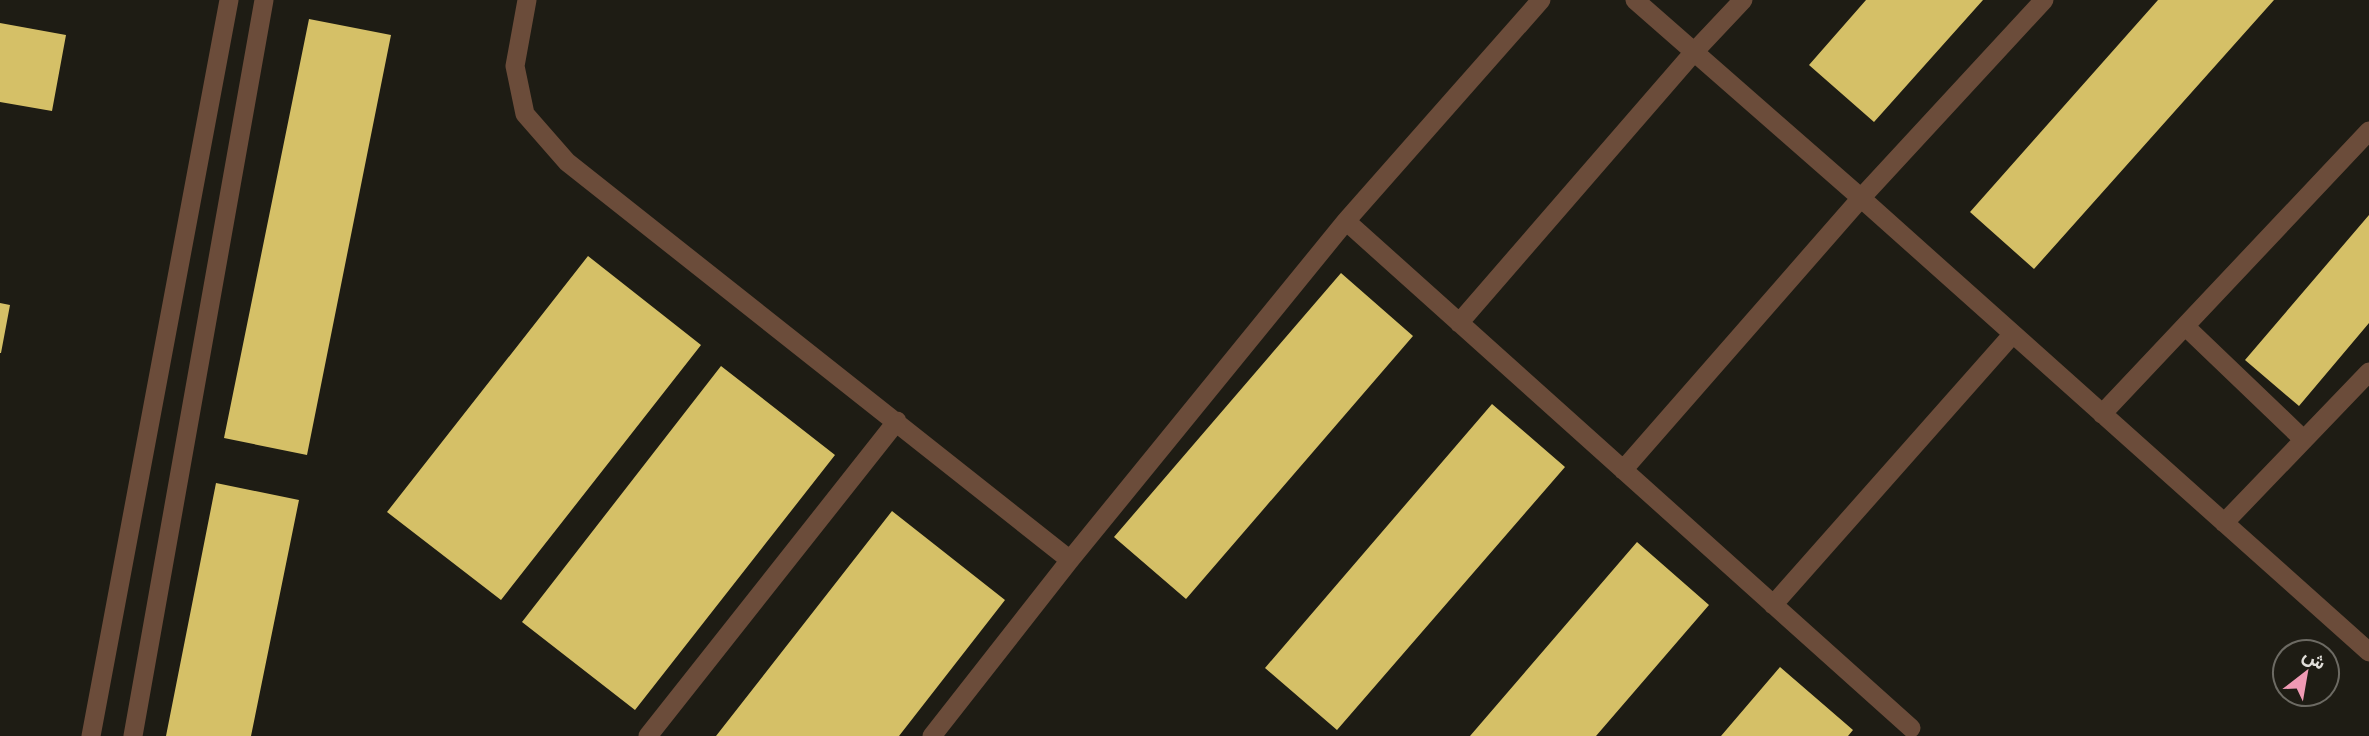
<svg xmlns="http://www.w3.org/2000/svg" width="2369" height="736" font-family="Ubuntu,Vazirmatn,sans-serif">
<style>
.building{fill:#d5c067}
.lines{fill:none;stroke-linecap:round;stroke-linejoin:round}
.service{stroke:#6b4c3a;stroke-width:19}
</style>
<rect width="100%" height="100%" fill="#1e1c14"/>
<path class="building" d="M1866,0H1983L1874,122L1809,65Z
M2158,0H2274L2034,269L1970,212Z
M309,19L391,35L307,455L224,438Z
M0,23L66,35L52,111L0,102Z
M2369,215V323L2299,406L2245,360Z
M588,256L701,345L501,600L387,512Z
M1341,273L1413,336L1186,599L1114,537Z
M0,303L10,305L1,353H0Z
M721,366L835,455L635,710L522,622Z
M1492,404L1565,467L1337,730L1265,668Z
M216,483L299,500L251,736H166Z
M892,511L1005,600L899,736H716Z
M1637,542L1709,605L1596,736H1470Z
M1780,667L1853,730L1848,736H1721Z"/>
<g class="lines">
<path class="service" d="M527,0L515,66L525,114L567,162L1070,560
M1635,0L1861,198L2369,652
M1346,221L1911,728
M1459,323L1694,52L1743,0
M2185,326L2304,440
M2102,414L2369,131
M1623,470L1861,198L2044,0
M2224,523L2369,372
M1773,605L2012,335
M91,736L229,0
M133,736L264,0
M648,736L897,421
M932,736L1070,560L1346,221L1541,0"/>
</g>
<g transform="translate(2306 673) rotate(31)"><circle r="33" fill="#1e1c14" stroke="#6c6a63" stroke-width="2"/>
<path d="M0-5L12 26L0 18L-12 26Z" fill="#f09ab4"/>
<text y="-10" font-size="19" font-weight="bold" text-anchor="middle" fill="#e1dfda">ش</text>
</g>
</svg>
